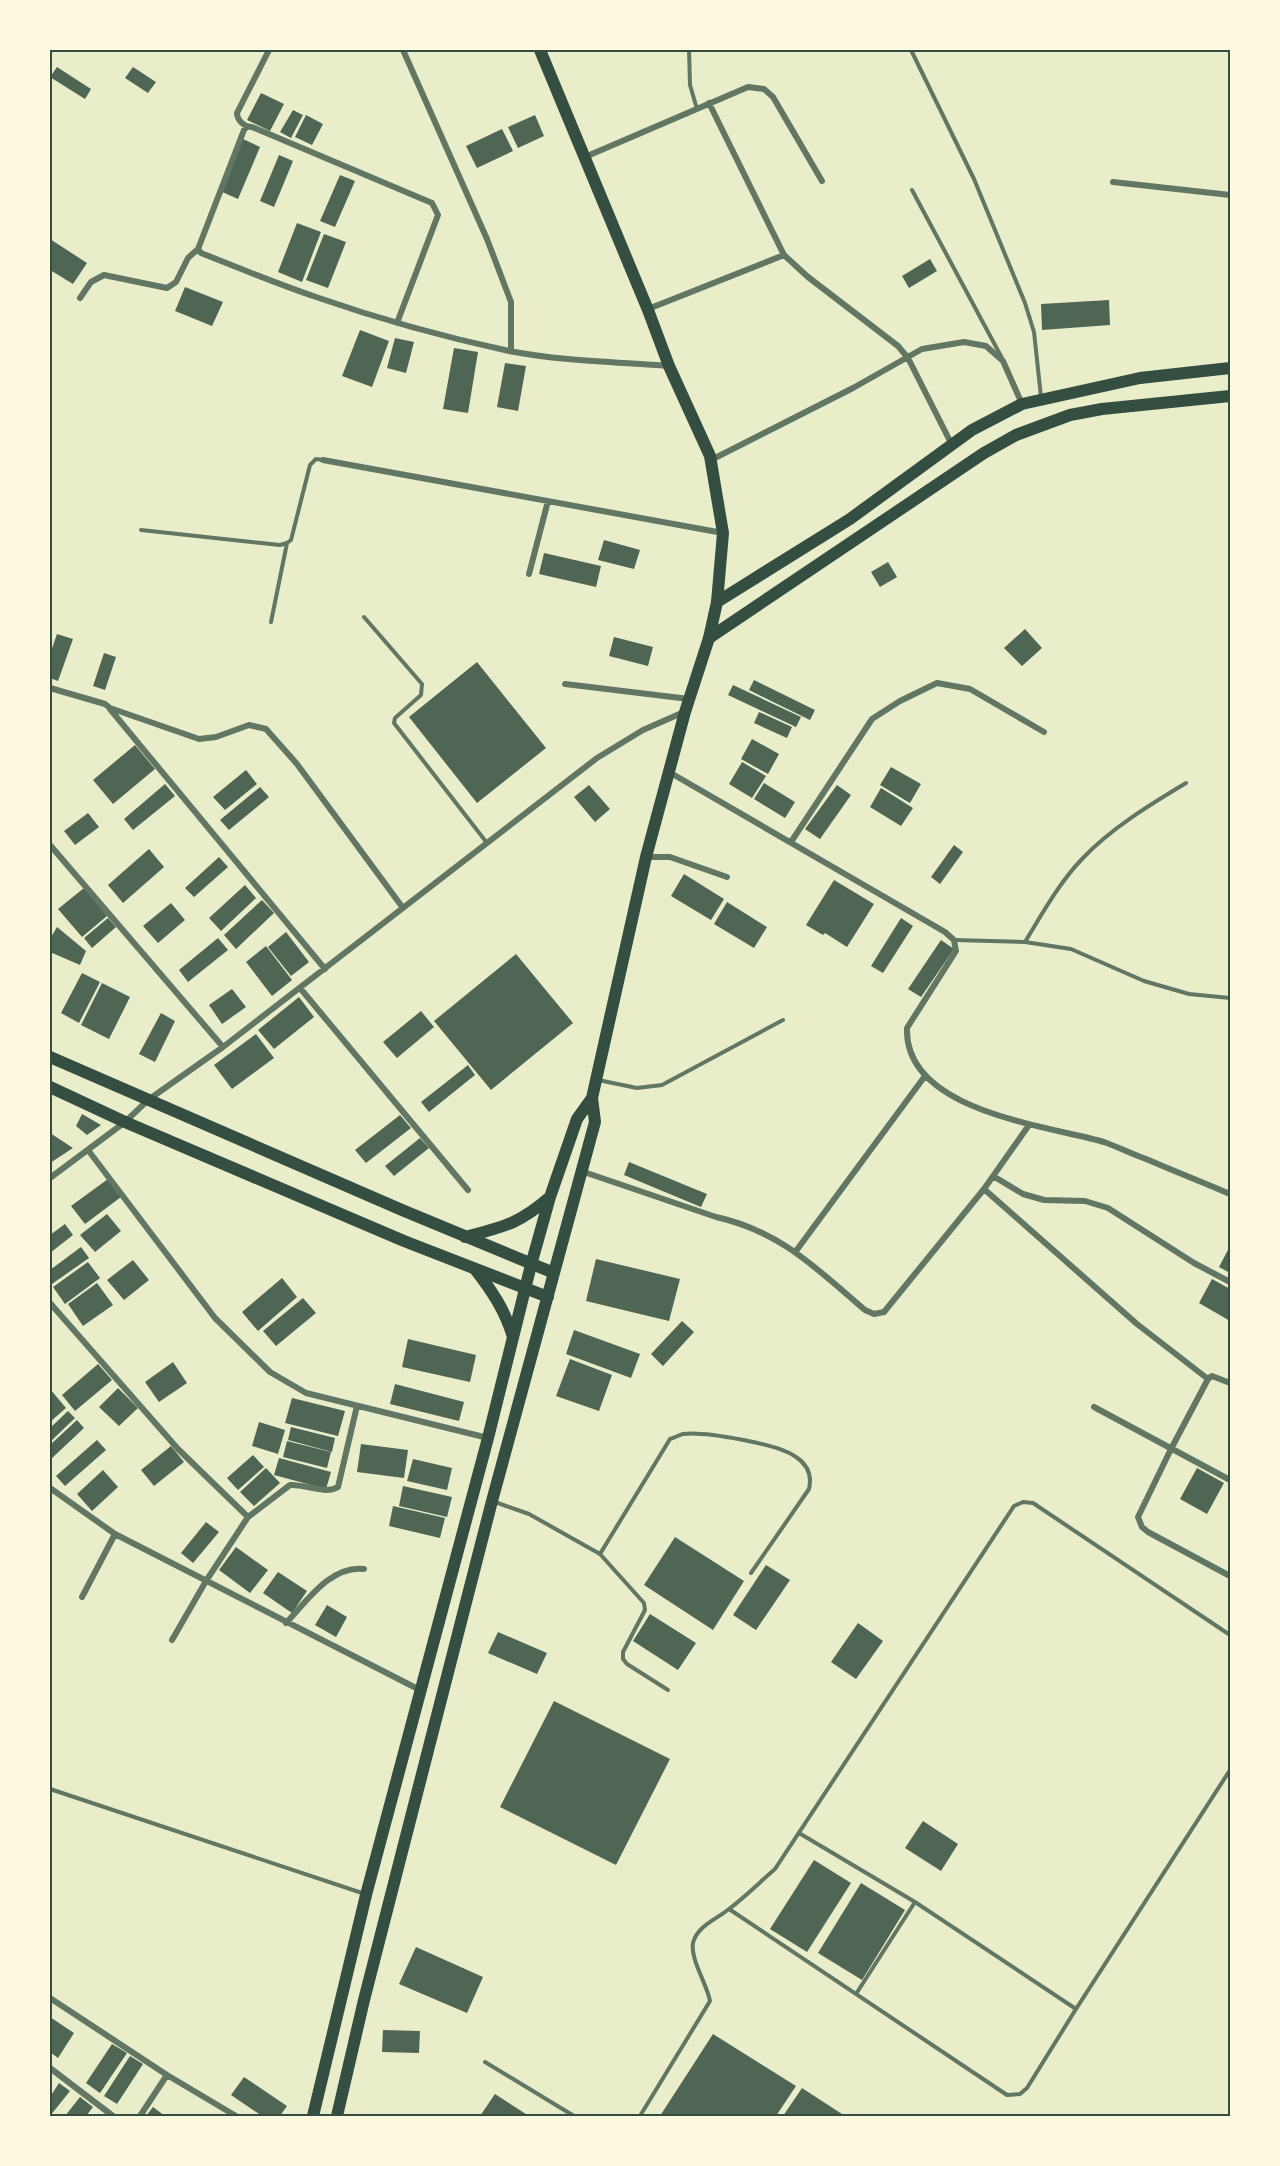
<svg xmlns="http://www.w3.org/2000/svg" width="1280" height="2166" font-family="Karla,sans-serif">
<style>
.building{fill:#4f6655}
.lines{fill:none;stroke-linecap:round;stroke-linejoin:round}
.service{stroke:#617663;stroke-width:4}
.minor{stroke:#617663;stroke-width:6}
.primary{stroke:#344e41;stroke-width:12}
.trunk{stroke:#344e41;stroke-width:12}
.neatline{fill:none;stroke:#344e41;stroke-width:2}
</style>
<rect width="100%" height="100%" fill="#e9edc9"/>
<path class="building" d="M57,67L91,89L85,99L50,77Z
M133,67L156,82L148,93L125,78Z
M261,93L284,104L270,131L247,120Z
M293,110L303,115L291,138L280,132Z
M306,115L323,124L312,145L295,137Z
M535,115L544,136L518,148L508,127Z
M502,129L513,151L477,168L466,146Z
M243,139L260,147L238,199L220,191Z
M279,155L293,161L274,207L260,201Z
M340,175L355,181L335,227L320,221Z
M297,223L321,232L302,282L278,272Z
M324,234L346,242L328,288L306,280Z
M50,239L87,263L73,284L50,270Z
M930,259L937,271L909,288L902,276Z
M185,287L223,302L212,326L175,311Z
M1109,300L1110,325L1042,330L1041,304Z
M360,330L389,341L372,387L342,376Z
M395,338L414,342L406,373L387,368Z
M454,348L478,352L468,413L443,409Z
M505,363L526,366L518,411L497,407Z
M604,540L640,550L634,569L598,560Z
M544,553L601,566L596,587L539,574Z
M888,562L897,577L880,587L871,572Z
M1025,629L1042,648L1022,666L1004,648Z
M57,634L73,639L58,681L50,678V654Z
M614,637L653,647L648,666L609,656Z
M104,653L116,657L105,690L93,686Z
M477,662L546,748L477,803L409,717Z
M754,680L815,710L810,720L749,690Z
M733,685L801,717L796,727L728,695Z
M759,712L792,727L787,738L754,723Z
M752,739L779,754L768,774L741,759Z
M135,745L155,769L113,804L93,780Z
M742,762L766,776L752,798L729,784Z
M891,767L921,784L910,803L880,785Z
M246,770L257,784L225,810L213,797Z
M764,783L795,802L785,818L754,799Z
M165,784L175,796L133,830L124,819Z
M589,785L610,809L595,822L574,797Z
M837,785L851,795L820,839L805,829Z
M260,787L269,797L229,830L220,820Z
M881,788L913,808L901,826L870,807Z
M88,813L99,827L75,845L64,831Z
M954,845L963,852L940,884L931,877Z
M149,849L164,867L123,903L108,885Z
M219,857L228,867L194,897L185,888Z
M684,874L724,899L711,920L671,896Z
M834,880L874,904L847,947L825,933L823,935L806,925Z
M245,885L256,898L221,931L209,918Z
M84,888L107,916L82,937L58,909Z
M262,900L274,913L236,949L224,935Z
M727,902L767,927L754,948L714,924Z
M171,903L185,920L158,943L143,926Z
M108,918L116,927L92,948L84,938Z
M901,918L913,926L883,973L871,966Z
M57,927L86,951L80,965L50,952V939Z
M286,932L309,962L291,976L268,947Z
M218,938L228,950L188,982L179,970Z
M941,940L954,949L921,997L908,989Z
M266,946L292,980L272,996L246,962Z
M516,954L573,1023L491,1090L434,1021Z
M82,973L100,982L79,1023L61,1013Z
M102,983L130,997L109,1039L81,1025Z
M232,989L246,1007L222,1024L209,1005Z
M299,997L314,1017L274,1049L258,1030Z
M421,1011L434,1027L397,1058L383,1042Z
M161,1013L175,1021L155,1062L139,1054Z
M256,1034L274,1058L232,1089L214,1065Z
M468,1065L475,1075L429,1112L421,1102Z
M82,1114L101,1125L87,1135L76,1126Z
M400,1115L411,1128L366,1163L355,1150Z
M50,1133L73,1148L50,1163Z
M420,1138L429,1148L394,1176L385,1166Z
M629,1162L707,1194L701,1207L624,1175Z
M108,1179L121,1197L85,1224L71,1206Z
M107,1214L121,1231L95,1252L80,1235Z
M65,1224L73,1235L50,1253V1235Z
M1230,1246V1273L1219,1267Z
M81,1247L89,1258L52,1284L50,1280V1270Z
M596,1259L680,1279L669,1321L586,1301Z
M133,1260L149,1280L124,1300L107,1280Z
M88,1262L100,1278L65,1304L53,1287Z
M282,1278L297,1297L258,1331L242,1312Z
M1212,1279L1230,1289V1321L1199,1303Z
M97,1283L113,1305L83,1326L68,1304Z
M303,1298L316,1313L276,1346L263,1331Z
M682,1321L694,1332L663,1366L651,1354Z
M574,1330L640,1354L631,1378L566,1354Z
M408,1339L476,1355L470,1382L402,1367Z
M570,1359L612,1375L599,1411L556,1396Z
M173,1362L187,1383L159,1402L145,1382Z
M98,1364L112,1380L75,1411L62,1395Z
M395,1384L464,1402L459,1421L390,1404Z
M118,1388L138,1408L119,1426L99,1407Z
M50,1389L66,1408L50,1422Z
M292,1398L345,1411L338,1436L285,1423Z
M68,1411L75,1418L50,1442V1428Z
M77,1420L84,1428L50,1460V1445Z
M259,1422L285,1430L278,1454L252,1446Z
M291,1427L335,1438L332,1452L288,1440Z
M97,1440L106,1450L65,1486L56,1476Z
M287,1441L331,1452L327,1468L283,1457Z
M361,1444L408,1450L404,1478L357,1472Z
M171,1446L184,1462L154,1486L141,1470Z
M253,1455L264,1467L238,1490L227,1478Z
M279,1458L331,1472L326,1489L274,1475Z
M413,1459L452,1468L447,1490L407,1481Z
M266,1468L280,1483L254,1506L240,1492Z
M1197,1468L1224,1483L1207,1514L1180,1499Z
M103,1470L118,1487L92,1511L77,1494Z
M403,1486L452,1497L447,1517L399,1506Z
M393,1506L445,1518L440,1538L389,1526Z
M206,1522L219,1532L193,1563L181,1553Z
M675,1537L744,1581L713,1630L644,1585Z
M236,1547L268,1570L250,1593L219,1570Z
M766,1565L790,1580L756,1630L733,1615Z
M278,1572L307,1591L292,1613L263,1593Z
M327,1605L347,1617L336,1637L315,1625Z
M650,1614L696,1643L678,1670L633,1641Z
M858,1623L883,1641L856,1679L831,1662Z
M498,1632L547,1653L537,1674L488,1653Z
M554,1701L670,1759L616,1865L500,1807Z
M923,1821L958,1844L941,1871L905,1848Z
M814,1860L851,1883L807,1952L770,1929Z
M861,1883L905,1910L862,1980L818,1953Z
M416,1947L483,1977L467,2013L399,1984Z
M50,2017L74,2033L58,2058L50,2052Z
M383,2030L420,2031L419,2053L382,2052Z
M713,2034L796,2086L776,2116H660Z
M112,2044L127,2053L100,2093L86,2083Z
M130,2056L143,2064L117,2104L104,2096Z
M244,2077L287,2106L280,2116H262L231,2095Z
M59,2083L70,2091L50,2116V2097Z
M802,2088L845,2116H783Z
M495,2094L529,2116H480Z
M80,2097L93,2107L86,2116H65Z
M153,2107L165,2116H146Z"/>
<g class="lines">
<path class="service" d="M689,50L690,85L697,109
M911,50L974,179L1025,303L1034,332L1041,397
M912,190L1002,358
M141,530L280,545L287,543L291,540L310,465L316,459L323,460
M364,617L422,684L421,695L395,718L394,723L487,843
M271,622L287,543
M954,940L1025,942L1071,949L1144,981L1189,994L1230,998
M1025,942C1042,914 1059,883 1082,859C1110,829 1151,804 1186,783
M598,1080L637,1088L662,1085L783,1020
M495,1502L529,1514L600,1554L670,1439C674,1438 679,1435 683,1434C704,1431 779,1444 796,1457C808,1465 812,1476 809,1489L751,1573
M600,1554L644,1603L645,1610L623,1652V1659L627,1664L668,1690
M50,1789L365,1894
M799,1833L915,1902L1076,2009
M729,1909L1007,2095L1020,2094L1027,2088L1076,2009L1230,1770
M856,1994L915,1902
M485,2062L574,2116
M640,2116L710,2001C707,1984 690,1959 693,1943C697,1926 717,1919 729,1909C745,1897 760,1882 775,1869L1014,1506L1023,1502L1033,1503L1230,1635"/>
<path class="minor" d="M269,50L237,113C237,120 244,127 252,127L432,203L438,215L397,323
M403,50L487,239L511,302V351
M709,103L784,255L808,277L898,346L908,358L952,445
M585,157L748,87L764,89L773,97L822,181
M1113,182L1230,195
M198,249L201,253C239,268 277,284 316,297C379,319 444,337 509,351C561,361 615,362 668,366
M80,298L91,282L104,275L167,288L176,282L188,258L198,249L244,130L247,127
M648,309L784,255
M323,460L723,533
M711,460L853,388L922,349L964,342L986,346L1003,361L1022,404
M529,574L548,501
M565,684L689,699
M50,688L105,704L110,708L199,739L216,737L249,725L266,729L297,764L403,908
M110,709L325,969
M669,772L945,932L954,940L956,951L907,1028C904,1111 1045,1125 1104,1142C1118,1147 1132,1154 1146,1159C1174,1171 1202,1182 1230,1194
M791,842L872,719L900,701L937,683L970,689L1044,732
M50,845L223,1047
M646,857H670L727,877
M300,988L468,1190
M88,1150L215,1318L270,1372L306,1393L488,1438
M581,1171L716,1217C780,1231 817,1269 865,1310L874,1314L884,1312L984,1189L1029,1125
M993,1176L1023,1194L1044,1200L1085,1201L1108,1208L1194,1263L1230,1282
M50,1178L125,1122L148,1100L223,1047L597,758L643,730L684,712
M984,1189L1137,1324L1208,1379
M796,1251L925,1076
M50,1303L178,1449L248,1517
M1230,1383L1212,1376L1208,1379L1171,1449L1138,1517L1142,1527L1148,1532L1230,1576
M1094,1407L1230,1480
M50,1488L115,1534L420,1690
M82,1597L115,1534
M286,1623C307,1601 331,1565 364,1569
M172,1640L206,1581L248,1517L290,1485C305,1484 326,1495 338,1487L357,1406
M50,1998L167,2075L236,2116
M50,2068L113,2116
M140,2116L167,2075"/>
<path class="primary" d="M717,602L850,519L972,430L1022,404L1140,378L1230,368
M709,638L984,453L1016,435L1070,415L1102,409L1230,396"/>
<path class="trunk" d="M50,1057L402,1210L554,1273
M50,1087L125,1122L404,1241L548,1297
M465,1237C503,1227 519,1224 550,1197
M475,1269C492,1291 505,1310 513,1337
M313,2116L366,1895L488,1438L531,1265L550,1197L577,1119L592,1098
M337,2116L364,2000L492,1501L595,1122L592,1098L646,857L685,712L709,638L717,602L723,533L710,456L669,366L648,310L540,50"/>
</g>
<rect width="1280" height="2166" fill="none" stroke="#fefae0" stroke-width="102"/>
<rect x="51" y="51" width="1178" height="2064" class="neatline"/>
</svg>
